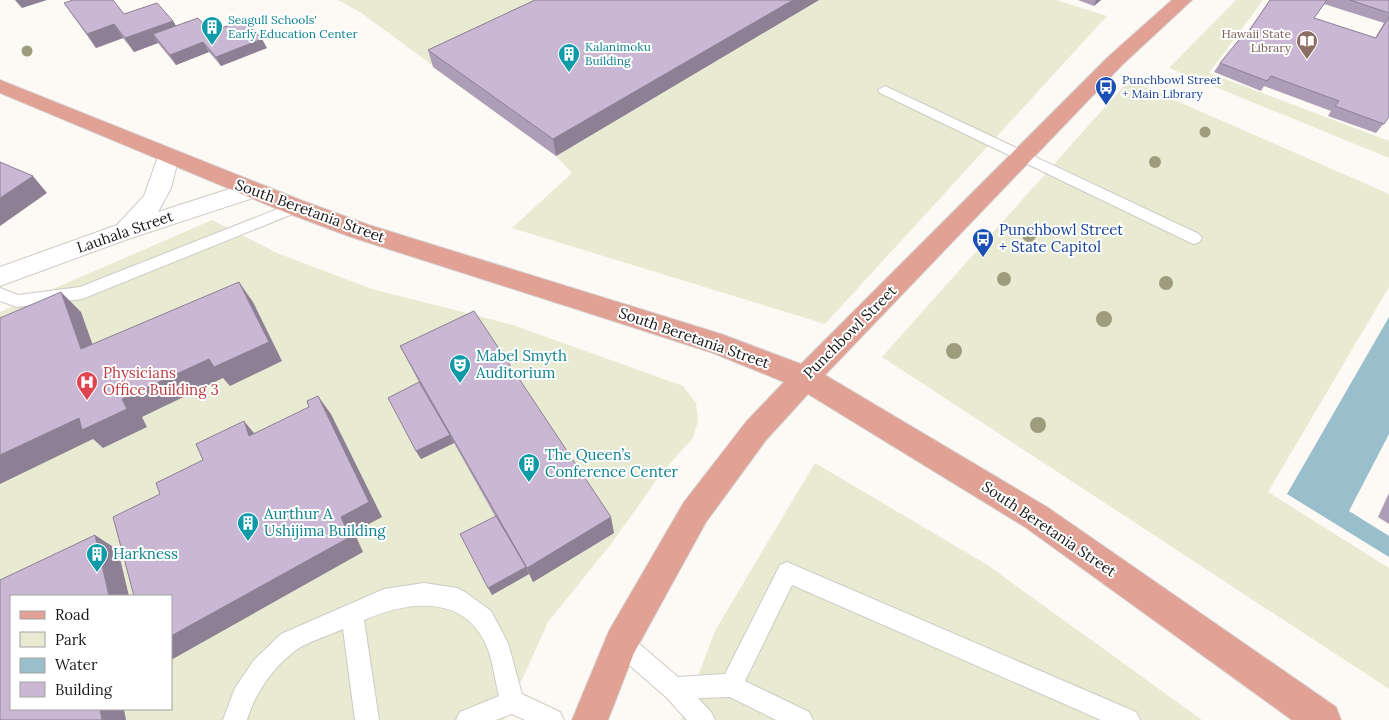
<svg xmlns="http://www.w3.org/2000/svg" width="1389" height="720" font-family="Lora,serif">
<style>
.green{fill:#e8ebd1;fill-rule:evenodd}
.water{fill:#99becc}
.lines{fill:none;stroke-linecap:round;stroke-linejoin:round}
.service-casing{stroke:#cecbc6;stroke-width:2}
.minor-casing{stroke:#cecbc6;stroke-width:2}
.primary-casing{stroke:#d6d6d5;stroke-width:2}
.service{fill:#fff;fill-rule:evenodd}
.minor{fill:#fff;fill-rule:evenodd}
.primary{fill:#e1a195;fill-rule:evenodd}
.tree{fill:#9d9d7e}
.wall{fill:#ad9db6;fill-rule:evenodd}
.shaded-wall{fill:#8d8094}
.building{fill:#c9b7d4;stroke:#8d8094}
.labels{text-anchor:middle;stroke-width:4;stroke-linejoin:round;paint-order:stroke}
.far-culture-label{font-size:12px;fill:#0d838f;stroke:#fff;text-anchor:start}
.far-education-label{font-size:12px;fill:#785e54;stroke:#fff;text-anchor:end}
.far-transit-label{font-size:12px;fill:#164399;stroke:#fff;text-anchor:start}
.street-label{font-size:15px;fill:#1b1918;stroke:#fff}
.transit-label{font-size:15px;fill:#164399;stroke:#fff;text-anchor:start}
.culture-label{font-size:15px;fill:#0d838f;stroke:#fff;text-anchor:start}
.health-label{font-size:15px;fill:#be3a42;stroke:#fff;text-anchor:start}
</style>
<rect width="100%" height="100%" fill="#fdf9f4"/>
<path class="green" d="M338,0H1056L1107,16L825,324L512,228L572,173L556,156L360,12Z
M1236,0H1263L1209,73L1389,141V158L1169,68Z
M1129,80L1389,194V287L1268,492L1389,568V689L882,357Z
M212,220L277,253L372,289L513,325L683,386L696,403L698,421L693,438L663,471L611,544L548,622L504,720H0V312ZM11,596H171V709H11Z
M815,463L986,564L1202,720H681L716,629Z"/>
<path class="water" d="M1389,317V434L1349,511L1389,536V557L1287,494Z"/>
<g class="lines">
<g class="service-casing">
<path id="service" d="M885,86L1199,234L1202,238L1199,242L1194,244L1189,242L880,93L878,90Z
M295,202L300,203L302,207L300,211L82,299L17,307L0,301V288L18,295L80,287Z
M787,562L1136,712L1140,720H1101L792,585L745,681L809,712L813,720H776L730,697L698,698L711,712L715,720H687L666,697L613,651L610,643L613,635L621,632L629,635L678,677L725,674L780,565Z
M424,583L457,588L465,592L491,611L508,643L522,694L560,712L564,720H525L512,714L496,720H456L460,712L499,696C495,680 493,662 487,647C465,593 407,601 364,620L379,720H355L343,629C328,636 309,641 296,650C273,667 255,693 247,720H223L235,688L254,660L281,634L384,589Z"/>
</g>
<g class="minor-casing">
<path id="minor" d="M168,149L176,151L179,156L171,188L158,212L251,182L259,184L263,190L259,196L128,239L0,286V267L117,225L144,196L160,151Z"/>
</g>
<g class="primary-casing">
<path id="primary" d="M1172,0H1192L1122,65L825,375L1047,507L1336,707L1341,720H1292L1025,527L808,394L766,440L706,522L634,653L608,720H572L609,631L684,502L746,422L784,382L713,353L351,237L287,213L0,93V80L303,201L369,225L721,334L801,364L1108,57Z"/>
</g>
<use href="#service" class="service"/>
<use href="#minor" class="minor"/>
<use href="#primary" class="primary"/>
</g>
<g class="tree">
<circle cx="27" cy="51" r="5.5"/>
<circle cx="1205" cy="132" r="5.5"/>
<circle cx="1155" cy="162" r="6"/>
<circle cx="1029" cy="235" r="7"/>
<circle cx="1004" cy="279" r="7"/>
<circle cx="1166" cy="283" r="7"/>
<circle cx="1104" cy="319" r="8"/>
<circle cx="954" cy="351" r="8"/>
<circle cx="1038" cy="425" r="8"/>
</g>
<path class="wall" d="M535,0H819L556,156L433,67L428,50Z
M1078,0H1101L1094,6Z
M1270,0H1389V117L1376,133L1328,116L1331,111L1264,86L1261,91L1214,72L1220,63L1245,36ZM1324,4L1384,23L1375,38L1314,18Z
M64,3L124,14L173,21L176,26L211,32L267,48L221,66L209,52L176,65L158,43L134,52L123,38L96,48Z
M400,346L614,533L533,582L529,574L492,595L495,516L454,443L421,459L416,451L419,382Z
M1389,493V524L1378,517Z"/>
<path class="shaded-wall" d="M15,0H47L22,8Z
M793,0H819L556,156L553,139Z
M1096,0H1101L1094,6Z
M173,21L181,34H153L158,43L134,52L125,38Z
M114,24L123,38L96,48L87,34Z
M262,39L267,48L221,66L216,57Z
M203,42L209,52L176,65L170,55Z
M33,176L47,193L0,226V198Z
M239,282L253,302L282,361L230,386L223,378L142,417L147,427L103,448L93,439L0,484V455L79,418L122,399Z
M61,292L81,312L101,368L81,349Z
M318,396L331,414L382,517L354,532L363,552L171,660V636L341,517Z
M244,421L259,439L249,436Z
M450,435L454,443L421,459L416,451Z
M611,517L614,533L533,582L527,568Z
M95,535L118,550L129,596H109Z
M526,567L529,574L492,595L488,588Z
M100,709H124L126,720H102Z"/>
<path class="building" d="M73,0H113L124,14L157,3L173,21L125,38L114,24L87,34L64,3Z
M535,0H793L553,139L428,50Z
M1270,0H1327L1314,18L1376,38L1389,17V117L1384,124L1335,106L1339,101L1271,76L1267,81L1220,63L1243,35L1248,37L1253,32L1249,31Z
M1350,0H1389V13Z
M198,18L211,32L243,20L262,39L216,57L203,42L170,55L153,34Z
M0,162L33,176L0,198Z
M239,282L269,342L214,367L209,359L122,399L127,409L82,430L79,418L0,455V318L61,292L81,349Z
M474,311L611,517L527,568L400,346Z
M419,382L450,435L416,451L388,398Z
M318,396L369,502L341,517L350,537L171,636V596H134L113,517L160,494L156,483L203,460L196,444L244,421L249,436L309,407L307,401Z
M496,516L526,567L488,588L460,534Z
M95,535L109,596H11V709H100L102,720H0V580Z"/>
<defs>
<g id="building-pin" transform="scale(1.125)"><path d="M0 17L-7.5 6A9.5 9.5 0 1 1 7.5 6Z" fill="#0f9aa8" stroke="#fff"/><path d="M-4-6H4V6H1V3H-1V6H-4ZM-2.5-4.3h1.7v1.8h-1.7ZM.8-4.3h1.7v1.8H.8ZM-2.5-1h1.7V.8h-1.7ZM.8-1h1.7V.8H.8Z" fill="#fff"/></g>
<g id="library-pin" transform="scale(1.125)"><path d="M0 17L-7.5 6A9.5 9.5 0 1 1 7.5 6Z" fill="#8d6e63" stroke="#fff"/><path d="M-6-4Q-3-5.5-.7-3.5V5Q-3 3-6 4ZM6-4Q3-5.5 .7-3.5V5Q3 3 6 4Z" fill="#fff"/></g>
<g id="bus-pin" transform="scale(1.125)"><path d="M0 17L-7.5 6A9.5 9.5 0 1 1 7.5 6Z" fill="#1a4fb4" stroke="#fff"/><path d="M-5-6H5V4H4V6H2V4H-2V6H-4V4H-5ZM-3.5-4V0h7V-4ZM-3.5 1.2v1.5H-2V1.2ZM2 1.2v1.5H3.5V1.2Z" fill="#fff"/></g>
<g id="theatre-pin" transform="scale(1.125)"><path d="M0 17L-7.5 6A9.5 9.5 0 1 1 7.5 6Z" fill="#0f9aa8" stroke="#fff"/><path d="M-5-5.5Q0-4 5-5.5V0Q5 5 0 6Q-5 5-5 0ZM-3.3-2.5H-1v1.5H-3.3ZM1-2.5H3.3v1.5H1ZM-2.8 1Q0 5.5 2.8 1Z" fill="#fff"/></g>
<g id="hospital-pin" transform="scale(1.125)"><path d="M0 17L-7.5 6A9.5 9.5 0 1 1 7.5 6Z" fill="#e0444e" stroke="#fff"/><path d="M-5-5h3v3.5h4V-5h3V5h-3V1.5h-4V5h-3Z" fill="#fff"/></g>
</defs>
<g fill-rule="evenodd">
<use href="#building-pin" x="212" y="27"/>
<use href="#library-pin" x="1307" y="41"/>
<use href="#building-pin" x="569" y="54"/>
<use href="#bus-pin" x="1106" y="87"/>
<use href="#bus-pin" x="983" y="239"/>
<use href="#theatre-pin" x="460" y="365"/>
<use href="#hospital-pin" x="87" y="382"/>
<use href="#building-pin" x="529" y="464"/>
<use href="#building-pin" x="248" y="523"/>
<use href="#building-pin" x="97" y="554"/>
</g>
<g class="labels">
<g class="far-culture-label">
<text x="228" y="24">Seagull Schools'<tspan x="228" dy="14">Early Education Center</tspan></text>
<text x="585" y="51">Kalanimoku<tspan x="585" dy="14">Building</tspan></text>
</g>
<g class="far-education-label">
<text x="1291" y="38">Hawaii State<tspan x="1291" dy="14">Library</tspan></text>
</g>
<g class="far-transit-label">
<text x="1122" y="84">Punchbowl Street<tspan x="1122" dy="14">+ Main Library</tspan></text>
</g>
<g class="street-label">
<text transform="translate(310 211) rotate(20)" y="5">South Beretania Street</text>
<text transform="translate(125 232) rotate(-19)" y="5">Lauhala Street</text>
<text transform="translate(850 332) rotate(-45)" y="5">Punchbowl Street</text>
<text transform="translate(694 338) rotate(19)" y="5">South Beretania Street</text>
<text transform="translate(1049 529) rotate(34)" y="5">South Beretania Street</text>
</g>
<g class="transit-label">
<text x="999" y="235">Punchbowl Street<tspan x="999" dy="17">+ State Capitol</tspan></text>
</g>
<g class="culture-label">
<text x="476" y="361">Mabel Smyth<tspan x="476" dy="17">Auditorium</tspan></text>
<text x="545" y="460">The Queen’s<tspan x="545" dy="17">Conference Center</tspan></text>
<text x="264" y="519">Aurthur A<tspan x="264" dy="17">Ushijima Building</tspan></text>
<text x="113" y="559">Harkness</text>
</g>
<g class="health-label">
<text x="103" y="378">Physicians<tspan x="103" dy="17">Office Building 3</tspan></text>
</g>
</g>
<rect x="10" y="595" width="162" height="115" fill="#ffffff" stroke="#a4a3a3"/>
<rect x="20" y="611" width="25" height="8" fill="#e1a195" stroke="#a4a3a3"/>
<text x="55" y="620" font-size="15" fill="#1b1918">Road</text>
<rect x="20" y="632" width="25" height="15" fill="#e8ebd1" stroke="#a4a3a3"/>
<text x="55" y="645" font-size="15" fill="#1b1918">Park</text>
<rect x="20" y="658" width="25" height="15" fill="#99becc" stroke="#a4a3a3"/>
<text x="55" y="670" font-size="15" fill="#1b1918">Water</text>
<rect x="20" y="682" width="25" height="15" fill="#c9b7d4" stroke="#a4a3a3"/>
<text x="55" y="695" font-size="15" fill="#1b1918">Building</text>
</svg>
